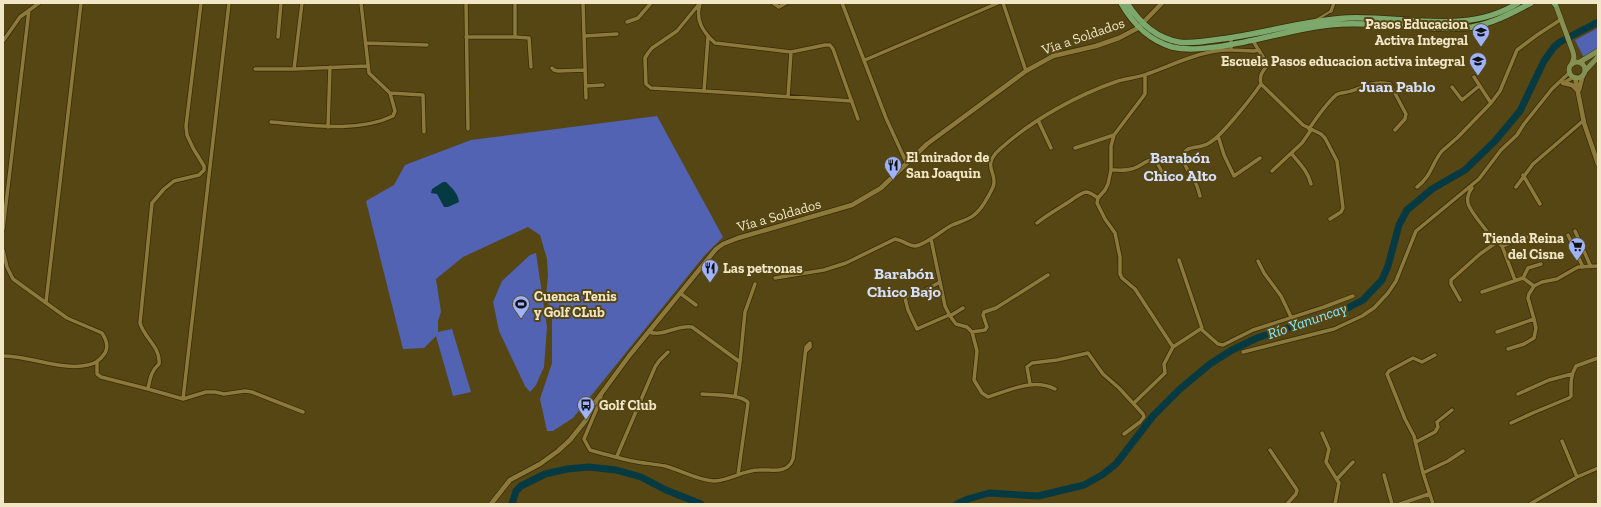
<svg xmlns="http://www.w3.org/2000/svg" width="1601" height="507" font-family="'Zilla Slab',serif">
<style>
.green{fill:#5263b4}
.water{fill:#063a42}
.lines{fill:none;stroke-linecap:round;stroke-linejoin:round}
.river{stroke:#063a42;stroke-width:7}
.pedestrian-casing{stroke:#372c0a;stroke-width:4}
.minor-casing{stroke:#372c0a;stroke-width:5}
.tertiary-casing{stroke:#372c0a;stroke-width:6}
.secondary-casing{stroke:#372c0a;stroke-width:6}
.primary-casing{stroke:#372c0a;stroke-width:7}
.pedestrian{stroke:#8d7939;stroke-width:2.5}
.minor{stroke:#8d7939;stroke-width:3.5}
.tertiary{stroke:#8d7939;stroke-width:4.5}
.secondary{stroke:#859152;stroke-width:5}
.primary{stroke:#7da86b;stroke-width:5.5}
.labels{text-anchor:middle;stroke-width:4;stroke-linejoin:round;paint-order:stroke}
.poi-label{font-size:14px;font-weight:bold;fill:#f1e7c7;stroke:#554614;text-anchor:start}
.street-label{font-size:14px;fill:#f1e7c7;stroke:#554614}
.water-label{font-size:15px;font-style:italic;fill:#88eafe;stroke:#554614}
.quarter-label{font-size:16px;font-weight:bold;fill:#d6dffb;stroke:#554614}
</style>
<rect width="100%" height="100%" fill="#554614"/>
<path class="green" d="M1598,28V48L1584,58L1575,40Z
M657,116L723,237L704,256L573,418L553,431H547L540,399L552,363V315L546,297L548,275L547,259L540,235L528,227L463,257L436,279L441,312L438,321V332L452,329L471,392L453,396L436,336L424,348L403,349L366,201L394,185L405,165L471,140Z
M536,253L547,327L544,367L536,385L530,392L525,386L499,331L493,302L502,281L530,255Z"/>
<path class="water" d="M443,182H446C452,188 458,193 459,202L448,207H444L437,194L431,193L432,189Z"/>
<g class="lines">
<path class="river" d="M512,504L516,491L521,486L545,474L567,469L589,467L616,470L641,477L666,490L701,504
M957,504L968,499L989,493L1038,496L1084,485L1102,475L1116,464L1153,416L1180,389L1210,364L1232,350L1257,338L1344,310L1363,300L1382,280L1388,266L1399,225L1407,210L1432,189L1465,170L1495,141L1520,111L1544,61L1554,47L1560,42L1598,22"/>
<g class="pedestrian-casing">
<path id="pedestrian" d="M1316,20L1331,11"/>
</g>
<g class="minor-casing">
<path id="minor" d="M466,3L468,129
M515,3V37L529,38L531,67
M583,3L586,98
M700,3L677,31L652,48L648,53L645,58L646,84L651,88L704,91L852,101
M773,3L779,7L786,3
M842,3L886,118L907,164
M1003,3L1026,71
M700,4C695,20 703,32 715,43L791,52L825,45H830L833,49L858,119
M1331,11L1334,3
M627,22L638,18L651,3
M584,36L617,34
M278,37L281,3
M466,37H515
M3,41L20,17L39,3
M1253,41L1265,60L1267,66C1262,72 1259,76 1261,84L1303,125L1321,134L1325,138L1337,161L1343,208L1341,212L1330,219
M366,43L427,45
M1231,50L1254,51L1259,50
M865,60L998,3
M552,68L554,70L558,71L585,70
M255,69H294L302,3
M294,69L367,66
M1474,77L1491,103
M1563,83L1574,77
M586,86L603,85
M1452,87L1462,100L1479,86
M704,91L708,37
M390,93L423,95L424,132
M788,97L791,52
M1038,120L1051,148
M271,122C309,125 358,133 393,116L395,111L390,93L369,73L361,3
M328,127L330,67
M1309,129C1317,117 1325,105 1336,95C1340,92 1346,93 1351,91C1366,86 1373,81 1390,84L1406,114L1405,119L1395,130
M1218,136L1224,155L1234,176L1260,158
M1075,148L1114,135
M1291,153C1299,163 1308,171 1311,184
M1111,170C1117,170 1125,171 1131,169C1140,168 1147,157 1156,161L1166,179
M1272,171L1302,143L1311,130
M1523,175L1540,204
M1417,187C1431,177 1432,163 1442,151L1457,138L1491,103L1500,91L1517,50L1537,35L1560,20
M1516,187L1533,164L1584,120
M1472,188C1469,192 1467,198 1468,203C1469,210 1491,237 1497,242
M1200,196C1199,192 1198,189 1197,186C1193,176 1175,158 1188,149C1194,147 1203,147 1209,143C1221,137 1253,96 1261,84
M1037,223C1048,214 1058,209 1070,201C1075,198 1080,193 1086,192C1090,192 1095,196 1098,198
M3,229L29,10
M1575,231L1591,267
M1568,235L1583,267
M931,239L945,306L950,316L956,324L967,327L972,332L977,351L974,380L982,393L988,397C1010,390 1033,378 1055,389
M1502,246L1527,237
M3,250L7,267L13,279L67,318L102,333C106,339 109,346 105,353C101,359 95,364 88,365C63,371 30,356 3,356
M1258,261L1264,273L1281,296L1291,317
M775,278L824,270L846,263L895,239C902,240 909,246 915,246C926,245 942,230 952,225C959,222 968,220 974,215C981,210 989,196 993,187C999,173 980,167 1000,149C1032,120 1077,95 1118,81C1127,78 1137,78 1147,74C1173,65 1203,49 1231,50V38
M1523,278L1528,268L1541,264
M940,282L918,294L907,296L905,298L908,310L917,329L949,315
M1482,292L1523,278L1534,286
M680,293L696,305
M1460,300L1451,284V280L1480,254L1497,242L1502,246L1515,280
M46,302L81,3
M950,316L963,308
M1201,329L1218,344L1223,345L1253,330L1324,307L1353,296
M649,332C664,337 678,324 692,327L740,362
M972,332L985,330L987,327L983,315L984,312L996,308L1048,275
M1497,332L1534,319L1528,298L1529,294L1534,286L1542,282L1557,279L1578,267L1598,266
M1173,347L1202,328L1179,260
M1508,349L1524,344L1534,338L1536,328L1534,319
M1243,352L1334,329L1362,316L1374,308L1388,293L1396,281L1416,231L1479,179L1501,150L1517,135L1524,124L1552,89L1570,72
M97,361V374L101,377L148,389L183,399L206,392H215L224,394L245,391L252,392L303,412
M1030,384L1027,367L1032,363L1057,360L1088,353L1103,374L1119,388L1143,414L1144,417L1140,422L1124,434
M148,389C150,379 151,371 159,364C161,347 144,338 140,323L152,203L164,189L174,181L199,175L204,170V166L193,148L187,135L186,126L201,3
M702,394C712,395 744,394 748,403L738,475
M1518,394L1549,380L1572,374
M601,396L600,401L584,439L590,450C604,454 618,458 632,461C642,463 654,464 665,466C681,470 697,480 714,481C729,481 743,470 759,470C771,469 787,475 793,459L806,347L810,343V347L806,351
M735,397L740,362L745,312L755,284
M183,399L229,3
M1134,403L1165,373L1164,364L1173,347L1135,289L1122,278L1120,274V257L1115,233L1105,219L1097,203L1098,198L1105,190L1108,184L1111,170V146L1114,135L1145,94V75
M1511,423L1535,412L1569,398L1571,396C1571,385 1570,376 1576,366L1598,358
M1322,433L1329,449L1326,462L1339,483L1335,504
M1562,441L1577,477
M1416,442L1435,432L1438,427L1437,422L1452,410
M1270,450L1297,490L1296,494L1287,504
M617,456L655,367L659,361L668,352
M1423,473L1448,461L1463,451
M1384,475L1392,504
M1337,479L1353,462
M1400,504L1429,494
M1433,504L1423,473L1414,436L1405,419L1387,374L1389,371L1413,358L1422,362L1435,355
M1530,504L1577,477L1598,468"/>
</g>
<g class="tertiary-casing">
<path id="tertiary" d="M1575,77L1584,123L1598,164
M1563,83L1572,85L1577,90
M1579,90L1583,75
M491,504L510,480L540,464L558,451L570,440L586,420L593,405L629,356L716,249L723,244L738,238L852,205L881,188L927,144L1026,71L1053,56L1096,46L1119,38L1138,28L1162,3"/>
</g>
<g class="secondary-casing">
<path id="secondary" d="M1555,3L1573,52L1574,57L1572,64
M1580,62L1598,51
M1569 70a8 8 0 1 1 16 0a8 8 0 1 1-16 0Z
M1585,71L1598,57"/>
</g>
<g class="primary-casing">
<path id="primary" d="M1121,3C1133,24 1148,40 1172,47C1189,51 1207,48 1223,46C1263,40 1302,26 1342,24C1367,23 1391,25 1415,27C1434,28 1453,30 1472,27C1494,23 1512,13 1531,3
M1127,3C1139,22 1155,38 1179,42C1193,44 1207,41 1221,39C1262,34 1306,20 1346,18C1405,15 1465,36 1518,3
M1554,3L1555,4"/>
</g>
<use href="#pedestrian" class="pedestrian"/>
<use href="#minor" class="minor"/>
<use href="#tertiary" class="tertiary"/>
<use href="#secondary" class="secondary"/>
<use href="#primary" class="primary"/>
</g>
<defs>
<g id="school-pin" transform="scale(0.9)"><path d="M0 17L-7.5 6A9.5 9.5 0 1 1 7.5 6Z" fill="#9fb3fd" stroke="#554614"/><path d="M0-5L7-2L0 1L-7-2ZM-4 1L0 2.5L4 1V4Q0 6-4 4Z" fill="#111"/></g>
<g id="restaurant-pin" transform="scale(0.9)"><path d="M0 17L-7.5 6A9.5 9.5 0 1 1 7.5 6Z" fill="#9fb3fd" stroke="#554614"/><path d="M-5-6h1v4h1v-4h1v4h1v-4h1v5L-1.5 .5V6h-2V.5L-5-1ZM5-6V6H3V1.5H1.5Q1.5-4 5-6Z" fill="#111"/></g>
<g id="supermarket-pin" transform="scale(0.9)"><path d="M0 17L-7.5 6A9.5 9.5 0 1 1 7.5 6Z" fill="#9fb3fd" stroke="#554614"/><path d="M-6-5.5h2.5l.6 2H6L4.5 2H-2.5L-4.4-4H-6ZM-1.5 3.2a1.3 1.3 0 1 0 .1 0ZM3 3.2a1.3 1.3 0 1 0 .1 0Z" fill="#111"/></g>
<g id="stadium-pin" transform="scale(0.9)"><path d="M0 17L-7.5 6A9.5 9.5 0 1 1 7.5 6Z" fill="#9fb3fd" stroke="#554614"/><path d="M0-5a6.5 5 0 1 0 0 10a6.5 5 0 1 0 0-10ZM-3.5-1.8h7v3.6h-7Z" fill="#111"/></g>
<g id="bus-pin" transform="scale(0.9)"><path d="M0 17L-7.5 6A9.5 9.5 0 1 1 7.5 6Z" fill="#9fb3fd" stroke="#554614"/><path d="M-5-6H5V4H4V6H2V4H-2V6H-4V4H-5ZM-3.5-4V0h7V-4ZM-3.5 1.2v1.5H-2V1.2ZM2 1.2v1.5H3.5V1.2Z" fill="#111"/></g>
</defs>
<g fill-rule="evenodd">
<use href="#school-pin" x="1481" y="32"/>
<use href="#school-pin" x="1478" y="61"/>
<use href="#restaurant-pin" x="893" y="165"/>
<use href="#supermarket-pin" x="1577" y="246"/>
<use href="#restaurant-pin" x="710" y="268"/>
<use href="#stadium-pin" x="521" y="304"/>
<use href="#bus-pin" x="586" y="405"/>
</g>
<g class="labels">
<g class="poi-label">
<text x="1468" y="29" text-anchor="end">Pasos Educacion<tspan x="1468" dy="16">Activa Integral</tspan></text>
<text x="1465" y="66" text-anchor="end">Escuela Pasos educacion activa integral</text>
<text x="906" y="162">El mirador de<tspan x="906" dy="16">San Joaquin</tspan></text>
<text x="1564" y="243" text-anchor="end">Tienda Reina<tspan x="1564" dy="16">del Cisne</tspan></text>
<text x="723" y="273">Las petronas</text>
<text x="534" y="301">Cuenca Tenis<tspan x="534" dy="16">y Golf CLub</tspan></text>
<text x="599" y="410">Golf Club</text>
</g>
<g class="street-label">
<text transform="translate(1083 36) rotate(-19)" y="5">Vía a Soldados</text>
<text transform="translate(779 215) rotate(-16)" y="5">Vía a Soldados</text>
</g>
<g class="water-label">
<text transform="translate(1307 321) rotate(-19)" y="5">Río Yanuncay</text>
</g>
<g class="quarter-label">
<text x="1397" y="92">Juan Pablo</text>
<text x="1180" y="163">Barabón<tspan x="1180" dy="18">Chico Alto</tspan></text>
<text x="904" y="279">Barabón<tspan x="904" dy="18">Chico Bajo</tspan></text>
</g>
</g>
<rect width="1601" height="507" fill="none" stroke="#f1e7c7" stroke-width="8"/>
</svg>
